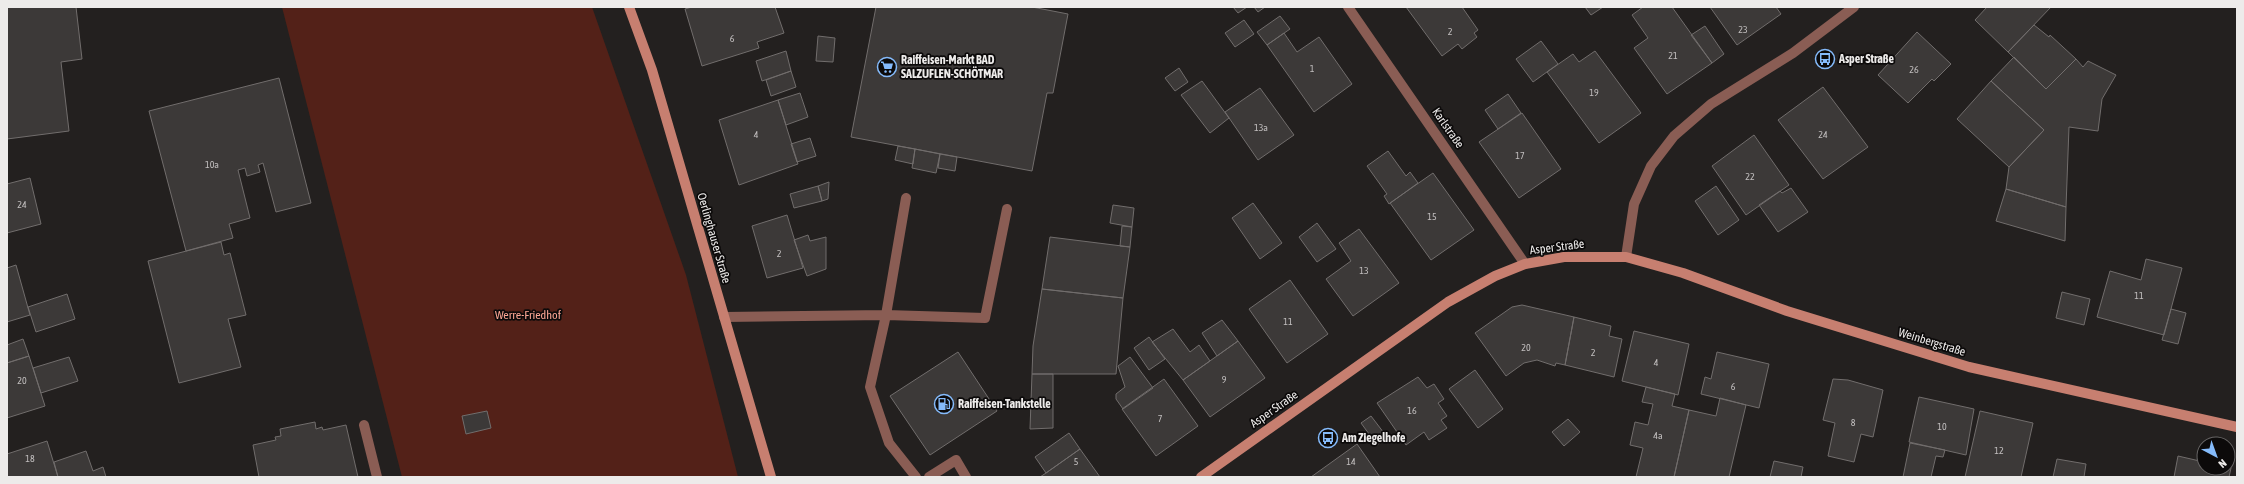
<svg xmlns="http://www.w3.org/2000/svg" width="2244" height="484" font-family="'Asap Condensed',sans-serif">
<style>
.green{fill:#532118}
.building{fill:#3c3938;stroke:#716d6c}
.lines{fill:none;stroke-linecap:round;stroke-linejoin:round}
.lane{stroke:#8a5d54;stroke-width:10}
.street{stroke:#8a5d54;stroke-width:10}
.secondary{stroke:#c77f70;stroke-width:10}
.labels{text-anchor:middle;stroke-width:3.5;stroke-linejoin:round;paint-order:stroke}
.number-label{font-size:10px;fill:#c1bebe}
.poi-label{font-size:12px;font-weight:bold;fill:#edebea;stroke:#0c0a0a;text-anchor:start}
.street-label{font-size:12px;fill:#edebea;stroke:#0c0a0a}
.park-label{font-size:12px;fill:#fda694;stroke:#0c0a0a}
</style>
<rect width="100%" height="100%" fill="#23201f"/>
<path class="green" d="M282,7H592L686,275L738,477H402Z"/>
<path class="building" d="M7,7H76L82,59L61,62L69,131L7,139Z
M692,7H775L784,33L757,42L759,48L702,66L685,9Z
M876,7H1032L1068,14L1053,93H1047L1032,171L851,137Z
M1233,7H1247L1238,13Z
M1254,7H1265L1258,12Z
M1406,7H1462L1478,30L1474,33L1477,37L1462,49L1458,44L1442,56Z
M1585,7H1603L1591,15Z
M1643,7H1672L1712,63L1667,94L1634,48L1648,38L1632,15Z
M1710,7H1776L1781,14L1737,45Z
M1987,7H2051L2008,52L1975,20Z
M1280,16L1290,29L1267,45L1257,32Z
M1244,20L1254,34L1235,47L1225,33Z
M2034,25L2049,37L2050,35L2076,59L2046,89L2008,52Z
M1705,26L1724,54L1712,63L1691,35Z
M1917,32L1951,64L1934,81L1932,79L1908,103L1878,75Z
M1284,33L1297,52L1319,37L1352,84L1314,112L1267,45Z
M818,36L835,38L833,62L816,61Z
M1541,41L1558,64L1533,82L1516,59Z
M786,51L791,71L762,81L756,61Z
M1595,51L1641,113L1599,143L1547,72L1573,54L1579,62Z
M2014,57L2046,89L2076,59L2083,67L2088,61L2116,75L2102,99L2098,131L2069,127L2066,207L2006,189L2009,167L2044,130L1991,81Z
M1179,68L1188,82L1175,91L1165,78Z
M791,71L796,87L771,96L766,80Z
M279,78L311,203L276,212L263,163L258,165L260,172L247,176L245,168L238,170L250,218L229,224L233,238L186,251L149,111Z
M1202,81L1229,118L1210,133L1181,95Z
M1991,81L2044,130L2009,167L1957,119Z
M1823,87L1868,147L1823,179L1778,120Z
M1260,88L1294,135L1258,160L1225,112Z
M800,93L808,117L786,125L778,100Z
M1508,94L1521,113L1498,129L1485,110Z
M778,100L798,164L739,185L719,120Z
M1522,113L1561,169L1519,198L1479,142Z
M1754,135L1789,185L1746,215L1712,166Z
M810,138L816,156L797,162L791,144Z
M898,146L915,149L913,164L895,160Z
M915,149L940,154L936,173L912,168Z
M1388,151L1406,176L1410,172L1418,183L1389,204L1384,196L1387,194L1367,166Z
M940,154L957,157L955,171L938,168Z
M1433,173L1474,230L1431,260L1390,203Z
M30,178L41,224L7,233V184Z
M829,182L828,199L822,201L818,186Z
M818,186L822,201L794,208L790,194Z
M1716,186L1739,220L1718,235L1695,201Z
M1791,188L1808,212L1778,232L1759,205L1780,191L1782,193Z
M2006,189L2066,207L2065,241L1996,221Z
M1253,203L1282,243L1260,259L1232,218Z
M1113,205L1134,208L1132,227L1110,223Z
M787,215L803,268L767,278L752,226Z
M1317,223L1336,249L1317,262L1299,237Z
M1122,226L1132,227L1130,247L1120,246Z
M1359,229L1399,283L1353,316L1326,279L1351,261L1339,243Z
M808,235L810,241L826,237V269L807,276L794,240Z
M1050,237L1130,247L1123,298L1042,289Z
M221,242L224,255L230,253L246,315L228,319L241,367L179,383L148,261Z
M2146,259L2182,268L2164,335L2097,317L2110,271L2141,280Z
M16,265L30,315L7,322V268Z
M1290,280L1328,334L1287,363L1249,309Z
M1042,289L1123,298L1116,374H1032L1033,346Z
M2062,292L2090,299L2084,325L2056,318Z
M67,294L75,319L36,332L28,307Z
M1522,305L1574,317L1565,365L1556,363L1555,366L1537,360L1524,363L1506,376L1475,333L1512,307Z
M2171,309L2186,313L2178,344L2162,340Z
M1574,317L1611,326L1609,336L1622,339L1614,377L1565,365Z
M1222,320L1238,341L1217,356L1202,333Z
M1173,329L1190,352L1199,345L1210,361L1183,380L1152,342Z
M1634,331L1689,344L1678,395L1622,381Z
M1149,337L1165,359L1149,370L1134,348Z
M23,339L29,356L7,363V345Z
M1238,341L1265,378L1210,417L1183,380Z
M958,352L997,411L930,455L890,396Z
M1717,352L1769,364L1759,408L1701,394L1705,377L1711,379Z
M29,356L45,406L7,418V363Z
M69,357L78,381L41,393L33,368Z
M1130,357L1153,388L1123,409L1116,399V394L1125,387L1118,366Z
M1475,370L1503,409L1478,428L1449,389Z
M1032,374H1053V428L1030,429Z
M1418,377L1427,388L1434,384L1444,399L1438,403L1447,416L1441,420L1447,428L1429,440L1424,432L1406,445L1377,403Z
M1164,379L1198,426L1156,456L1122,409Z
M1833,379L1848,380L1883,390L1873,437L1861,434L1854,462L1828,456L1835,423L1823,420Z
M1646,387L1675,394L1672,406L1689,410L1674,477H1636L1643,448L1630,445L1635,422L1648,425L1653,404L1642,402Z
M1919,397L1974,409L1966,455L1909,442Z
M1720,398L1746,405L1729,477H1674L1689,410L1716,416Z
M487,411L491,428L466,434L462,416Z
M1980,411L2033,423L2021,477H1965Z
M1371,416L1387,437L1377,445L1361,423Z
M1568,419L1580,432L1564,446L1552,432Z
M315,422L316,429L322,427L323,430L346,425L358,477H259L253,445L276,440L275,437L281,436L280,429Z
M1069,433L1080,449L1046,473L1035,457Z
M47,441L58,477H7V454Z
M1910,443L1945,450L1943,457L1936,456L1931,477H1903Z
M1357,444L1380,477H1311Z
M1080,449L1100,477H1040L1046,473Z
M86,451L93,471L103,467L106,477H58L54,462Z
M2178,456L2204,462V468H2231L2229,477H2174Z
M2057,459L2086,464L2084,477H2053Z
M1774,461L1803,467L1801,477H1770Z"/>
<g class="lines">
<path class="lane" d="M724,317L886,315L906,198
M364,425L377,477
M916,477L889,443L870,387L886,315L985,318L1007,209
M929,477L956,460L966,477"/>
<path class="street" d="M1348,7L1525,264
M1626,257L1634,204L1651,166L1674,136L1711,104L1793,53L1854,7"/>
<path class="secondary" d="M629,7L652,70L771,477
M1201,477L1448,302L1495,276L1525,264L1564,257H1626L1683,273L1787,311L1969,367L2237,427"/>
</g>
<defs>
<g id="bus-ring" transform="scale(1)"><circle r="9.5" fill="#0c0a0a" stroke="#85bbfb" stroke-width="1.5"/><path d="M-5-6H5V4H4V6H2V4H-2V6H-4V4H-5ZM-3.5-4V0h7V-4ZM-3.5 1.2v1.5H-2V1.2ZM2 1.2v1.5H3.5V1.2Z" fill="#85bbfb"/></g>
<g id="supermarket-ring" transform="scale(1)"><circle r="9.5" fill="#0c0a0a" stroke="#85bbfb" stroke-width="1.5"/><path d="M-6-5.5h2.5l.6 2H6L4.5 2H-2.5L-4.4-4H-6ZM-1.5 3.2a1.3 1.3 0 1 0 .1 0ZM3 3.2a1.3 1.3 0 1 0 .1 0Z" fill="#85bbfb"/></g>
<g id="fuel-ring" transform="scale(1)"><circle r="9.5" fill="#0c0a0a" stroke="#85bbfb" stroke-width="1.5"/><path d="M-5.5-6h7V0h2V4h1.3V-2.5L3-4.5l.8-.8L6-3V5H2.5V1h-1V6h-7ZM-4.2-4.7v3.2H.2V-4.7Z" fill="#85bbfb"/></g>
</defs>
<g fill-rule="evenodd">
<use href="#bus-ring" x="1825" y="59"/>
<use href="#supermarket-ring" x="887" y="67"/>
<use href="#fuel-ring" x="944" y="404"/>
<use href="#bus-ring" x="1328" y="438"/>
</g>
<g class="labels">
<g class="number-label">
<text x="1743" y="33">23</text>
<text x="1450" y="35">2</text>
<text x="732" y="42">6</text>
<text x="1673" y="59">21</text>
<text x="1312" y="72">1</text>
<text x="1914" y="73">26</text>
<text x="1594" y="96">19</text>
<text x="1261" y="131">13a</text>
<text x="756" y="138">4</text>
<text x="1823" y="138">24</text>
<text x="1520" y="159">17</text>
<text x="212" y="168">10a</text>
<text x="1750" y="180">22</text>
<text x="22" y="208">24</text>
<text x="1432" y="220">15</text>
<text x="779" y="257">2</text>
<text x="1364" y="274">13</text>
<text x="2139" y="299">11</text>
<text x="1288" y="325">11</text>
<text x="1526" y="351">20</text>
<text x="1593" y="356">2</text>
<text x="1656" y="366">4</text>
<text x="1224" y="383">9</text>
<text x="22" y="384">20</text>
<text x="1733" y="390">6</text>
<text x="1412" y="414">16</text>
<text x="1160" y="422">7</text>
<text x="1853" y="426">8</text>
<text x="1942" y="430">10</text>
<text x="1658" y="439">4a</text>
<text x="1999" y="454">12</text>
<text x="30" y="462">18</text>
<text x="1076" y="465">5</text>
<text x="1351" y="465">14</text>
</g>
<g class="poi-label">
<text x="1839" y="63">Asper Straße</text>
<text x="901" y="64">Raiffeisen-Markt BAD<tspan x="901" dy="14">SALZUFLEN-SCHÖTMAR</tspan></text>
<text x="958" y="408">Raiffeisen-Tankstelle</text>
<text x="1342" y="442">Am Ziegelhofe</text>
</g>
<g class="street-label">
<text transform="translate(1448 128) rotate(55)" y="4">Karlstraße</text>
<text transform="translate(714 238) rotate(74)" y="4">Oerlinghauser Straße</text>
<text transform="translate(1557 247) rotate(-7)" y="4">Asper Straße</text>
<text transform="translate(1932 342) rotate(17)" y="4">Weinbergstraße</text>
<text transform="translate(1274 409) rotate(-35)" y="4">Asper Straße</text>
</g>
<g class="park-label">
<text x="528" y="319">Werre-Friedhof</text>
</g>
</g>
<rect width="2244" height="484" fill="none" stroke="#edebea" stroke-width="16"/>
<g transform="translate(2216 456) rotate(139)"><circle r="19" fill="#0c0a0a" stroke="#666464"/>
<path d="M0-3L7 15L0 10L-7 15Z" fill="#85bbfb"/>
<text y="-6" font-size="11" font-weight="bold" text-anchor="middle" fill="#edebea">N</text>
</g>
</svg>
